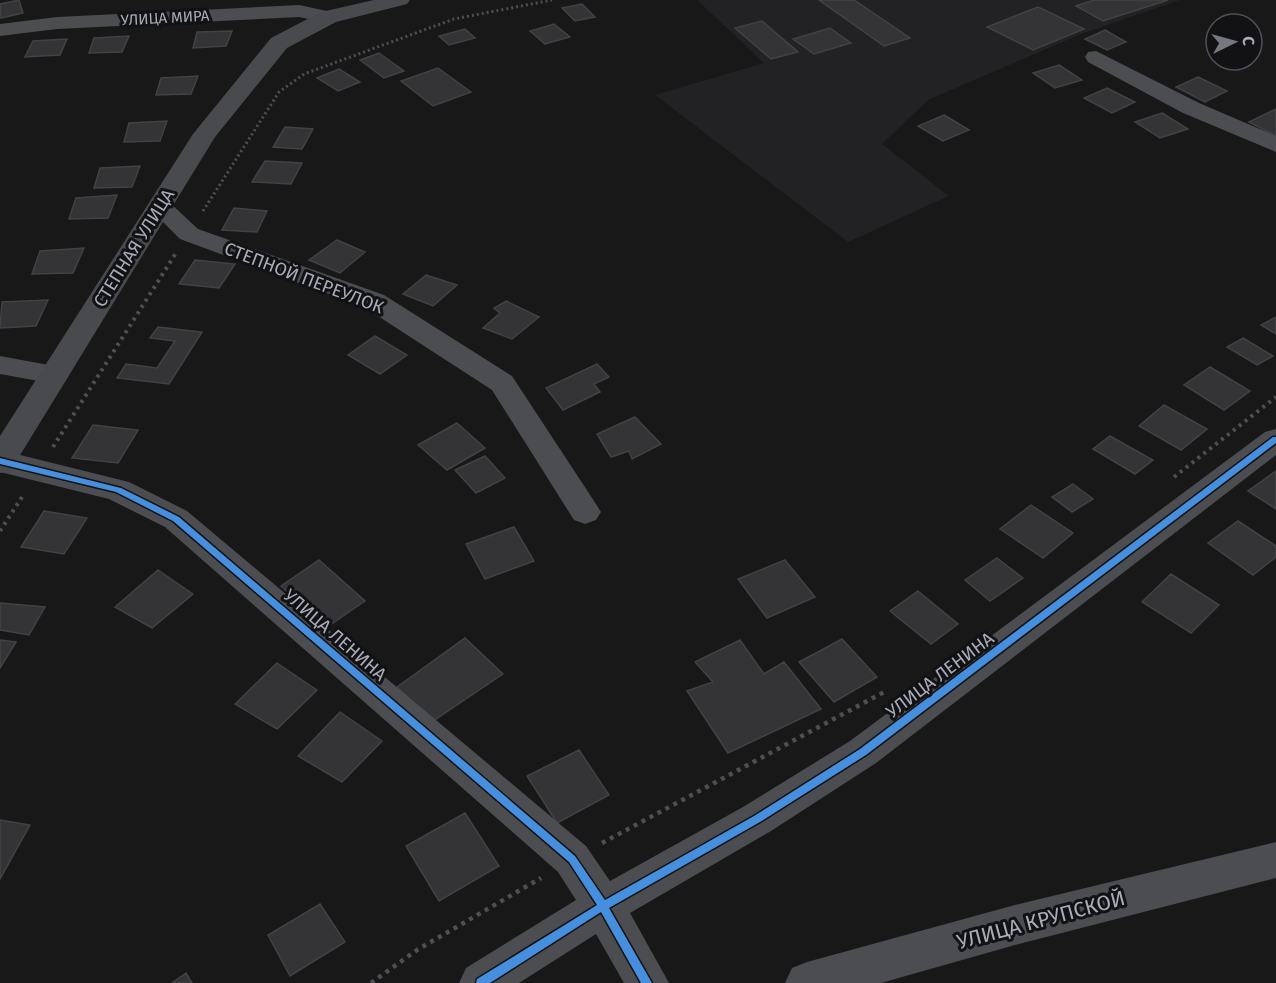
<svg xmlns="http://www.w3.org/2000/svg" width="1276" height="983" font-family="'Fira Sans',sans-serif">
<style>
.built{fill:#222224}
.building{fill:#343436;stroke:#414244;stroke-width:1.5}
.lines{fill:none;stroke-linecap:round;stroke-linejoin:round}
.path-far2{stroke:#4e4e53;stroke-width:3;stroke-dasharray:2 3;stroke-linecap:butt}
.path-far1{stroke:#4e4e53;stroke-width:4;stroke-dasharray:3 4.5;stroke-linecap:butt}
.path{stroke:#4e4e53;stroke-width:4.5;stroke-dasharray:4 5;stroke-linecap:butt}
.minor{fill:#4c4d51;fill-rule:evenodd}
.major{fill:#494a4d;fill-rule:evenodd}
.cycleway-casing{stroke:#121214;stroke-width:3}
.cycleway{fill:#468fdf;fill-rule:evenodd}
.labels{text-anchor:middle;stroke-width:6;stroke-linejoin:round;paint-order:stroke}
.far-street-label{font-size:15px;fill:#a8acba;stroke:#121214}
.street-label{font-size:18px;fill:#a8acba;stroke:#121214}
.near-street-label{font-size:21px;fill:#a8acba;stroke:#121214}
</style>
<rect width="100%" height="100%" fill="#181818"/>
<path class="built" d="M697,0H1180L1081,34L928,100L882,144L949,196L848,242L655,95L764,63Z"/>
<path class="building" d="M19,0L23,13L1,18L0,4Z
M819,0H854L910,38L884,46Z
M1094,0H1168L1103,21L1076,6Z
M582,4L595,17L575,21L562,8Z
M1038,7L1084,29L1033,50L987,27Z
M762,21L798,52L771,59L735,28Z
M554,24L570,37L545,44L530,31Z
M830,28L851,43L814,54L793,39Z
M465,29L475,38L449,45L439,36Z
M1105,30L1126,42L1107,50L1085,39Z
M232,31L226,46L193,48L197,32Z
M129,36L122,52L89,53L94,38Z
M67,39L60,55L25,57L33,41Z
M379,53L404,71L384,78L360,60Z
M1059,65L1082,80L1055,88L1033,73Z
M438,68L471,92L433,106L401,81Z
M339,69L360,82L338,91L317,78Z
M198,76L191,94L156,95L161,78Z
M1198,77L1227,91L1205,102L1176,87Z
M1107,88L1135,102L1112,113L1084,98Z
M1276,109V136L1249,122Z
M1162,113L1188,129L1160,138L1135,122Z
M944,115L969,130L943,141L918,126Z
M167,121L160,141L124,142L129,123Z
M285,127L313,129L302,149L273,147Z
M265,161L302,163L291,184L252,182Z
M140,166L132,187L94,188L100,168Z
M117,195L108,218L69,219L76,198Z
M234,208L267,211L257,232L222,230Z
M337,240L365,252L340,273L309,260Z
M84,248L73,273L32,274L40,251Z
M195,260L235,264L219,288L179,284Z
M426,275L457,285L433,306L403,294Z
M48,300L36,326L0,328L2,302Z
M506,301L539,317L512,339L483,328L500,313L494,308Z
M1276,317V334L1261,325Z
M158,327L202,332L169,384L117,378L126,364L157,368L175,341L150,338Z
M375,336L407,355L380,374L348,355Z
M1243,338L1273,356L1257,365L1227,347Z
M597,364L609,377L594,384L600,392L563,410L546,388Z
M1210,367L1250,391L1224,410L1184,385Z
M1164,405L1207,429L1181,450L1139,426Z
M635,417L661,444L632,459L629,451L611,457L597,434Z
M457,423L485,448L447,470L418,445Z
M93,425L138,430L118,463L72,458Z
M1110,436L1153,460L1135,474L1093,449Z
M485,456L505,478L476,493L455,470Z
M1276,471V509L1248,491Z
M1073,484L1093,499L1072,512L1052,497Z
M1031,505L1073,533L1043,558L1000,529Z
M44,511L87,518L64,554L21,547Z
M1238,521L1276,546V557L1253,575L1208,543Z
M514,527L534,561L485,579L466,544Z
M997,558L1023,578L990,601L965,580Z
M319,560L365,601L327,627L281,586Z
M785,560L815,597L767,618L738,579Z
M158,570L193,594L152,628L115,607Z
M1171,574L1219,605L1191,633L1142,602Z
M918,591L958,624L931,644L890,611Z
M0,603L45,607L29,635L0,630Z
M465,638L503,674L433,721L397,687Z
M842,639L877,677L834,702L799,662Z
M0,640L16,642L0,668Z
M740,640L764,674L784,662L821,709L728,753L687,691L713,682L695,662Z
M277,663L317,690L277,729L235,704Z
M340,712L382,741L342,782L298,756Z
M579,750L609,795L557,823L527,776Z
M465,813L499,866L439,901L406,846Z
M0,820L30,825L0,879Z
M320,904L345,942L290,976L268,935Z
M186,973L192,983H172Z"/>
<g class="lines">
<path class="path-far2" d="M203,211L279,92L304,74L454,19L552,0"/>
<path class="path-far1" d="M53,447L176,253
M1174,477L1276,397
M0,531L24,494"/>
<path class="path" d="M602,843L886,691
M371,983L417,950L541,878"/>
<path class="minor" d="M299,5L336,13L339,17L336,21L329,23L299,17L57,29L0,36V24L57,17Z
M1096,51L1199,103L1276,136V152L1183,113L1088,62L1085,57L1088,52Z
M160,200L169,202L198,229L384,295L512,376L596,504L601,512L596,520L585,524L574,520L492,390L364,307L180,239L148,207L151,202Z
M0,356L65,368L69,375L65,382L55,384L0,374Z
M1276,429V455L876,763L771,831L630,913L669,983H624L596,934L519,983H459L466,968L576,900L558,872L165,527L109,499L0,472V450L129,482L187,511L586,846L610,881L743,807L850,741L1265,432Z
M1276,842V878L1015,945L881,983H785L792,968L807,962L1015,905Z"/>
<path class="major" d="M374,0H410L407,4L336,22L287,48L215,137L11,470L0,473V436L193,134L271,38L321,12Z"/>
<g class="cycleway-casing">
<path id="cycleway" d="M1273,437H1276V443L866,755L760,822L609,908L652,983H641L601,912L490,983H476L477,979L597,905L569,862L173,521L116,492L0,464V458L121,488L179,517L575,856L605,900L754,816L860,749Z"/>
</g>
<use href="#cycleway" class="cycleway"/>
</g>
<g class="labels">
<g class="far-street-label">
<text transform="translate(165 18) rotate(-3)" y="5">УЛИЦА МИРА</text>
</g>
<g class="street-label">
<text transform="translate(134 248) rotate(-58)" y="6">СТЕПНАЯ УЛИЦА</text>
<text transform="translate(304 278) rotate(21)" y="6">СТЕПНОЙ ПЕРЕУЛОК</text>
<text transform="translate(335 635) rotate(41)" y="6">УЛИЦА ЛЕНИНА</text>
<text transform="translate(940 675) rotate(-37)" y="6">УЛИЦА ЛЕНИНА</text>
</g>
<g class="near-street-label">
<text transform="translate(1041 920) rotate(-15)" y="7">УЛИЦА КРУПСКОЙ</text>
</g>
</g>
<g transform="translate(1234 42) rotate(85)"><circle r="28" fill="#121214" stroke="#4e5056" stroke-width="1.5"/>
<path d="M0-4.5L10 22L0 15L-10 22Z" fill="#767881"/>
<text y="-9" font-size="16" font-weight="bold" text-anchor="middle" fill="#a8acba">С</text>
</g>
</svg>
